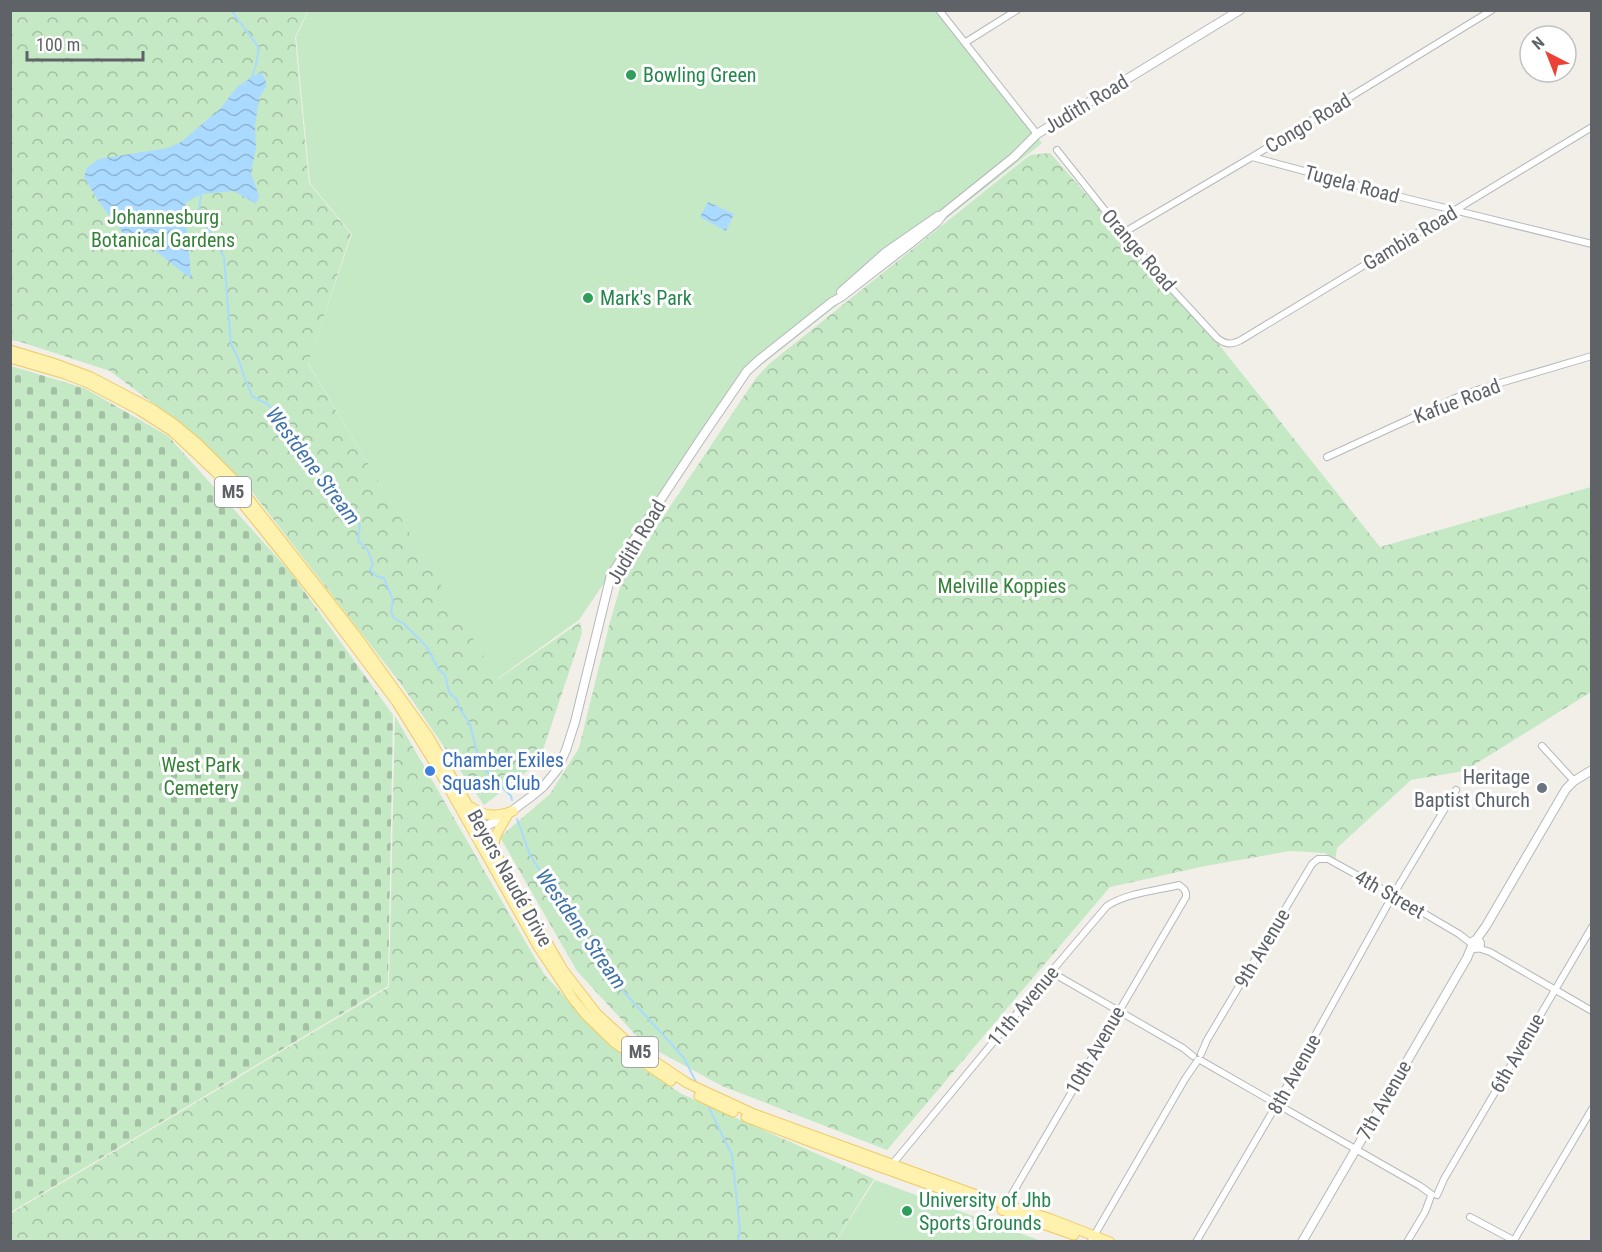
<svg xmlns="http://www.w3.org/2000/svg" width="1602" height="1252" font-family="'Roboto Condensed',sans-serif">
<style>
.cemetery{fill:url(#cemetery-stones)}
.park{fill:url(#park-crowns)}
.pitch{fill:#c5e8c5}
.water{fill:url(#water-waves)}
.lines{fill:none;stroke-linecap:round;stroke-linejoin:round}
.stream{stroke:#aadaff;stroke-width:2}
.minor-casing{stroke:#b5b8bc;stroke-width:8}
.tertiary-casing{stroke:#b5b8bc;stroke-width:10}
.primary-casing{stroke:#f2c960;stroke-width:11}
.minor{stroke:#fff;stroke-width:6}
.tertiary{stroke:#fff;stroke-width:8}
.primary{stroke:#fff2af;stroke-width:9}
.leisure-dot{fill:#2e9e5b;stroke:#fff;stroke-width:2}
.shop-dot{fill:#3f7fe0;stroke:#fff;stroke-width:2}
.worship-dot{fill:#6b7280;stroke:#fff;stroke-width:2}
.labels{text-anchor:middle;stroke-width:6;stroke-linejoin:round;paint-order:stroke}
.shield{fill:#fff;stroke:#8f9295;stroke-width:1.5}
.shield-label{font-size:18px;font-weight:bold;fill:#5f6368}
.leisure-label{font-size:20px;fill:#27864d;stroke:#fff;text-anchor:start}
.street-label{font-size:20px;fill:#5f6368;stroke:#fff}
.park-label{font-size:20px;fill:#348238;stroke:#fff}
.shop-label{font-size:20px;fill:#366cbe;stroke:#fff;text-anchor:start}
.worship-label{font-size:20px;fill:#5b616d;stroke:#fff;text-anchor:end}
.water-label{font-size:21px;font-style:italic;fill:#4174aa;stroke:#fff}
</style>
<defs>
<pattern id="cemetery-stones" width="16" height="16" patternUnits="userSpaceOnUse" patternTransform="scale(1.5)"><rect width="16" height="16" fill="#c5e8c5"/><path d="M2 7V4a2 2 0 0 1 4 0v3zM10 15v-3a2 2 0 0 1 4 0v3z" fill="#a3c0a4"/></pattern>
<pattern id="park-crowns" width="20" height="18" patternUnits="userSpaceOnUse" patternTransform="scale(1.5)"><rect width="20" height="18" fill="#c5e8c5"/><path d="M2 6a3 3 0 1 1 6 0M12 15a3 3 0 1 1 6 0" fill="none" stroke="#a3c0a4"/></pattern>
<pattern id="water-waves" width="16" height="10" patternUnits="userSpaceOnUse" patternTransform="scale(1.5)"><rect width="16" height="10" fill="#aadaff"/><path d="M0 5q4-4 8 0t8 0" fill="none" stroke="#8eb4d2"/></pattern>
</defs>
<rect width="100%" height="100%" fill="#f1efe8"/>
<path class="cemetery" d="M11,366L84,388L168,436L291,573L393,715L388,986L11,1212Z"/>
<path class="park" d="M11,11H308L295,37L309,183L351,234L308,364L498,679L580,622L582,633L539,762L484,805L401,684L249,488L213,452L175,420L110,371L21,342L11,340Z
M1050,153L1220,346L1380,547L1591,487V692L1464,771L1411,780L1337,848L1335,861L1325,853L1290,851L1205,866L1110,887L887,1150L722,1086L643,1043L577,971L500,837L550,794L579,748L610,622L623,577L756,378L769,364L1030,155Z
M395,716L544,974L601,1037L632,1062L682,1094L874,1179L835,1242H11L10,1214L389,987Z"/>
<path class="pitch" d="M309,10L938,11L1042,143L740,382L579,620L497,679L308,363L352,234L310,183L296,37Z
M875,1180L1041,1241H836Z"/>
<path class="water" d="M262,72L267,85L259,98L255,126L256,148L251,173L259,196L256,204L234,191L201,194L185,203L191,279L152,248L123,233L99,202L84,177L87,168L99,159L168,148L181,142L220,109L237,87L252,77Z
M708,202L734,214L726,231L700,217Z"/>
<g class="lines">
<path class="stream" d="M231,10L259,48L256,65L251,79
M201,193L199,212L224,257L231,344L238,358L244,376L252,396L269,405L290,436L312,457L324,473L328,490L338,506L353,515L360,525L358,541L367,549L373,564L370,570L376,576L384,578L393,600L391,612L394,618L404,624L426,646L439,670L445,675L449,692L457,700L460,709L470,724L480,765L511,796L512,800
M517,819L530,855L604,970L684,1058L697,1084
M709,1108L732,1155L740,1231L738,1242"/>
<g class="minor-casing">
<path id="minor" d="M939,10L1037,134
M966,42L1017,10
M1057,150L1123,233L1171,288L1217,338C1226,345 1231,345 1241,340L1592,127
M1252,157L1405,198L1592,244
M1123,233L1252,157L1492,10
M1327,457L1458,397L1480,389L1592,356
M1542,746L1574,781
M1393,895L1456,790
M1478,948L1490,952L1592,1011
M1051,972L1183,1048L1193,1056
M1201,1054L1207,1040L1312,864L1318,859H1328L1393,895L1459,934L1472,944
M1200,1060L1420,1186L1431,1194
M890,1167L1051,972L1107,906C1127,893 1155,891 1179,885L1184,889L1186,893V897L1005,1206
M1437,1195L1444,1179L1592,927
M1470,1217L1515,1241
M1091,1241L1185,1079L1198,1060
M1196,1242L1277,1104L1388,904
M1407,1242L1425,1212L1431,1196
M1513,1242L1592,1109"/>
</g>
<g class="tertiary-casing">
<path id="tertiary" d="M841,292L886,252L938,216
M477,830L501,819L532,796L543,787L557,770L566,750L575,722L611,575L702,437L747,371L759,360L832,302L841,297L912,242L937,222L943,214L1014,157L1037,134L1240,10
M1472 944a4 4 0 1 1 8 0a4 4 0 1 1-8 0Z
M1476,940L1486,926L1566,789L1574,781L1592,770
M1302,1242L1467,958L1472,946"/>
</g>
<g class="primary-casing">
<path id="primary" d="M10,350L53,363L91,377L152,409L174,424L198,444L233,479L354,633L428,736L563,970L597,1014L632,1046L687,1083L754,1114L982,1197L1051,1219L1110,1242
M10,358L65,374L88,383L139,410L172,431L222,478L323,604L396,701L437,767L539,948L573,999L587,1016L615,1043L671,1081
M471,807C486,817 496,817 513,811
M493,849L496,835L508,814
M699,1096L733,1112
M746,1117L811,1142L969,1199
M1002,1210L1074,1235"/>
</g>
<use href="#minor" class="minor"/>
<use href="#tertiary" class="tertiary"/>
<use href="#primary" class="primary"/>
</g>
<g class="leisure-dot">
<circle cx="631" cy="75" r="6"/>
<circle cx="588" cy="298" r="6"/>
<circle cx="907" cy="1211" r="6"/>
</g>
<circle class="shop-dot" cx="430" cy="771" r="6"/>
<circle class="worship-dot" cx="1542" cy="788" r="6"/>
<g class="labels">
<g class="shield">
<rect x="215" y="477" width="36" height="30" rx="4.5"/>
<rect x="622" y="1037" width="36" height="30" rx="4.5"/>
</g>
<g class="shield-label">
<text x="233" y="498">M5</text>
<text x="640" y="1058">M5</text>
</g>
<g class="leisure-label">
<text x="643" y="82">Bowling Green</text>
<text x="600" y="305">Mark's Park</text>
<text x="919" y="1207">University of Jhb<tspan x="919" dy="23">Sports Grounds</tspan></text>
</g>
<g class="street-label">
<text transform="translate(1086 104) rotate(-31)" y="7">Judith Road</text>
<text transform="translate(1308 123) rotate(-31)" y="7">Congo Road</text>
<text transform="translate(1352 184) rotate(15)" y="7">Tugela Road</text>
<text transform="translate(1410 238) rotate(-31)" y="7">Gambia Road</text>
<text transform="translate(1139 250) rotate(49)" y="7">Orange Road</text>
<text transform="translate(1457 401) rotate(-21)" y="7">Kafue Road</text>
<text transform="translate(636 542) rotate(-59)" y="7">Judith Road</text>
<text transform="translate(510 878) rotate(61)" y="7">Beyers Naudé Drive</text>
<text transform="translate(1390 894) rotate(30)" y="7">4th Street</text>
<text transform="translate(1262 948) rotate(-59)" y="7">9th Avenue</text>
<text transform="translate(1023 1006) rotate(-50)" y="7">11th Avenue</text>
<text transform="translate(1095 1050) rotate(-60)" y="7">10th Avenue</text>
<text transform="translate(1517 1053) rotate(-60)" y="7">6th Avenue</text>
<text transform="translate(1294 1074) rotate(-61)" y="7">8th Avenue</text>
<text transform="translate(1384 1100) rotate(-60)" y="7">7th Avenue</text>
</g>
<g class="park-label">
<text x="163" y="224">Johannesburg<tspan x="163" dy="23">Botanical Gardens</tspan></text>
<text x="1002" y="593">Melville Koppies</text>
<text x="201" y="772">West Park<tspan x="201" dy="23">Cemetery</tspan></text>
</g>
<g class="shop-label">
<text x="442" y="767">Chamber Exiles<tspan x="442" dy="23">Squash Club</tspan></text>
</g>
<g class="worship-label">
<text x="1530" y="784">Heritage<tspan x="1530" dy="23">Baptist Church</tspan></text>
</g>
<g class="water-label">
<text transform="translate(313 466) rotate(53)" y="7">Westdene Stream</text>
<text transform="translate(581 929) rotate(55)" y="7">Westdene Stream</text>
</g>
</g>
<rect width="1602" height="1252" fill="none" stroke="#5f6368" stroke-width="24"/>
<g transform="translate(1548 54) rotate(318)"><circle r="28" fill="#ffffff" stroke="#bfc1c3" stroke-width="1.5"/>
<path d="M0-4.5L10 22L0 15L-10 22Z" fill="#ea4335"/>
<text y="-9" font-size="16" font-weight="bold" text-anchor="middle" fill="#5f6368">N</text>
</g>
<path d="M27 51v9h116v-9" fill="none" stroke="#5f6368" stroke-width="3"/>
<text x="36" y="51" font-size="18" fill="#5f6368" stroke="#ffffff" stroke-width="4.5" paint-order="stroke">100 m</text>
</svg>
